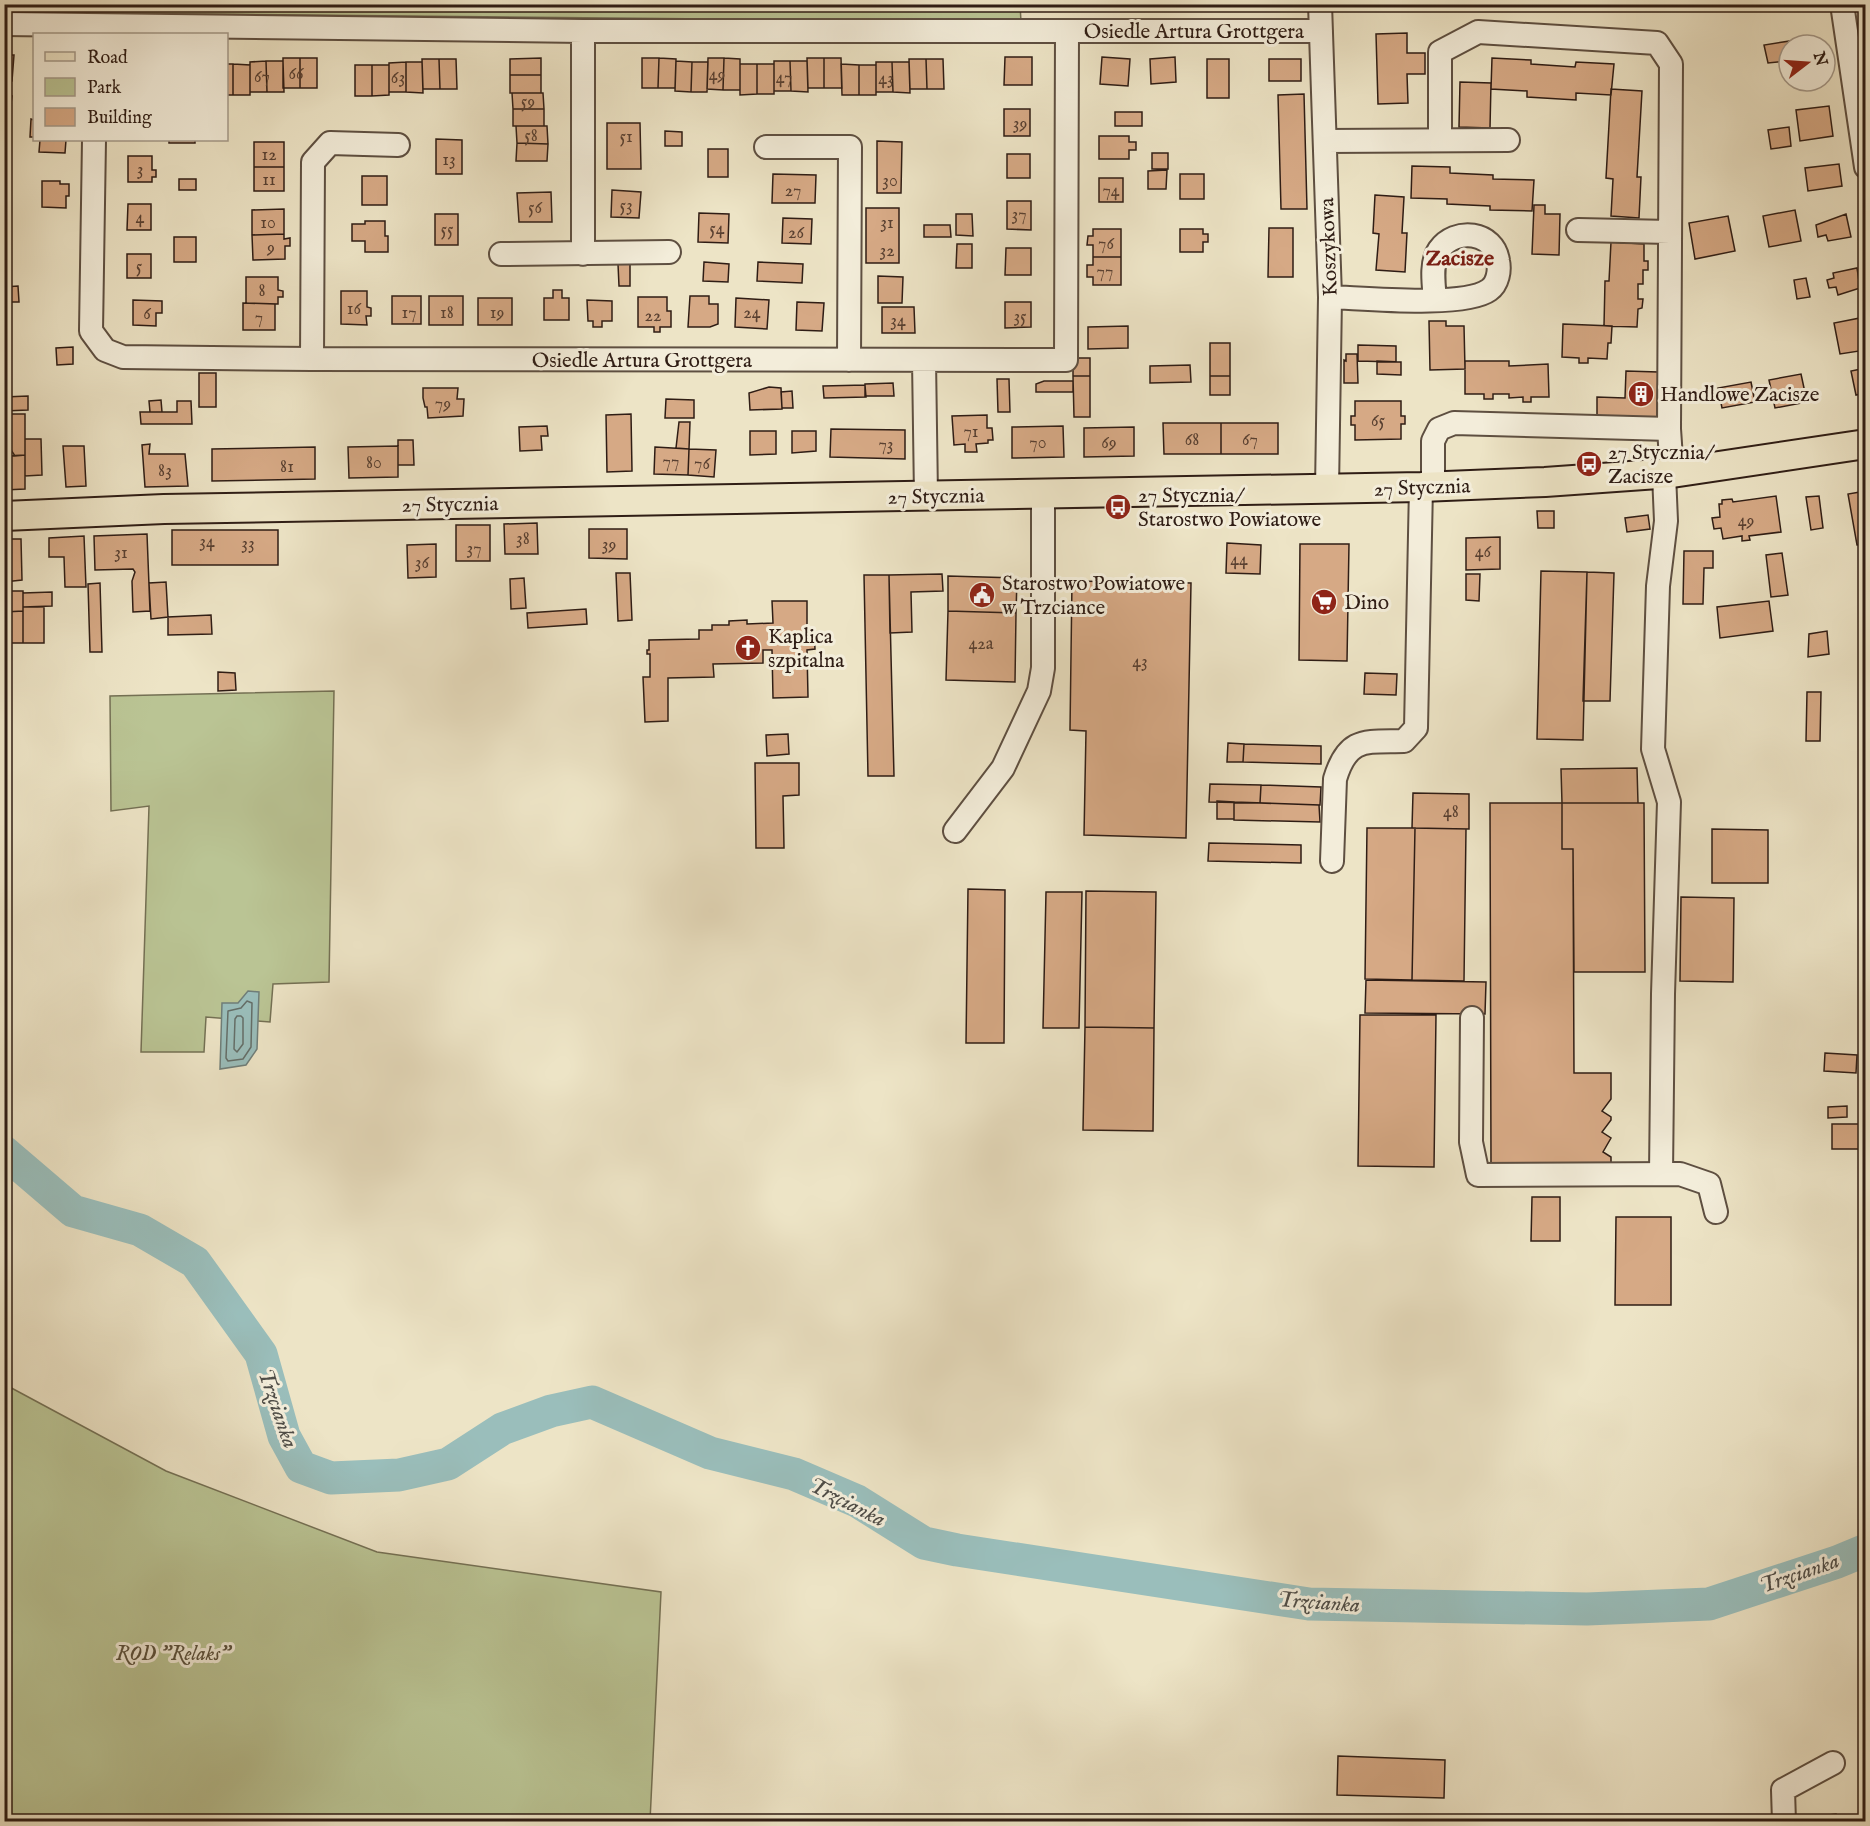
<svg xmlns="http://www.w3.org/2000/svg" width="1870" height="1826" font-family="'IM FELL English',serif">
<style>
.green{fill:#bac494;stroke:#747054;stroke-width:1.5}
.water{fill:#9abebb;stroke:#6f7e79;stroke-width:1.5}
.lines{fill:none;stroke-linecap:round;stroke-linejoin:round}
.shore{stroke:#646e68;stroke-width:1.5}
.river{stroke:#9abebb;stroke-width:33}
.building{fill:#d6a985;stroke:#2f1d15;stroke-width:1.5}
.minor-casing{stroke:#5e4f41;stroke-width:26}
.major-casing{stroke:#2f1d15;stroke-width:32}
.minor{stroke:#f3edda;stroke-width:22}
.major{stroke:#ede4c6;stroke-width:28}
.labels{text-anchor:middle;stroke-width:6;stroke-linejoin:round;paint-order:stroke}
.number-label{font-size:18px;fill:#594031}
.street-label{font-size:21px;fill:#2f1d15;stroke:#f3edda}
.poi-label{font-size:21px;fill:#2f1d15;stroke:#f3edda;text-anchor:start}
.park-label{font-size:21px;font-style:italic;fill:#594f3b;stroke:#f3edda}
.neighbourhood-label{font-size:22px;font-weight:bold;fill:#7a1f14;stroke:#f3edda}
.water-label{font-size:22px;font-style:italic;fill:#4f4d47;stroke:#f3edda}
</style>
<rect width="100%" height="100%" fill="#ede4c6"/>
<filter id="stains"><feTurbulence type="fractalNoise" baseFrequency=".00333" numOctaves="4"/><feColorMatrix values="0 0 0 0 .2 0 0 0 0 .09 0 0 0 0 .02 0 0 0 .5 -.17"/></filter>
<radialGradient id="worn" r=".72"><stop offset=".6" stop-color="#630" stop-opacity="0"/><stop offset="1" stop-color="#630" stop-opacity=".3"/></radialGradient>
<path class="green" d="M5,4H1020L1021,22L5,12Z
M334,691L329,982L273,984L270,1022L206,1017L204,1052H141L149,806L111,811L110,696Z
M4,1384L166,1471L377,1552L661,1592L650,1821H5Z"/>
<path class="water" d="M248,991L259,992L257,1049L246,1065L220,1069L222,1003H238Z"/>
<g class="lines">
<path class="shore" d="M247,1001L252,1003L251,1047L243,1059L228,1061L226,1058L228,1011L241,1008Z
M237,1016H241L243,1018V1044L237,1052L234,1049L235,1019Z"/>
<path class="river" d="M4,1152L73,1211L140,1230L195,1262L261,1354L284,1436L301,1467L331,1478L399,1475L448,1464L502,1429L551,1411L592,1402L710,1453L794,1474L857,1501L924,1543L957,1550L1309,1604L1587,1609L1709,1604L1837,1562L1866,1550"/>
</g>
<path class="building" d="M1407,33V53H1425V74H1407L1408,103L1378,104L1376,34Z
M1790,41L1789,68H1787L1786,61L1768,63L1764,45Z
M4,55H14L12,81L4,80Z
M1005,57H1032V85H1004Z
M1102,57L1130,59L1128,86L1100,84Z
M1175,57L1176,82L1151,84L1150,59Z
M283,58H300V88H283Z
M300,58H317V88H300Z
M541,58V75H510V59Z
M642,58H659L658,88H642Z
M659,58L676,59L675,88H658Z
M708,58H724L723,90L707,89Z
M724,58L740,59V90H723Z
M807,58H824V88H808Z
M824,58H841L842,88H824Z
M1492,58L1531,60V64L1575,67L1576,62L1614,64L1611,95L1576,93V100L1527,97V91L1491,89Z
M422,59H439L440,89H423Z
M439,59H456L457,89H440Z
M909,59H926L927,89H910Z
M926,59H943L944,89H927Z
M1207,59H1229V98H1207Z
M1269,59H1301V81H1269Z
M266,61H283L284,92H267Z
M266,61L267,92H250V62Z
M676,61L692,62L691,92L675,91Z
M774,61H790L791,91H774Z
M790,61H807L808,92L791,91Z
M406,62V92H389V63Z
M406,62H422L423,93L406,92Z
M692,62H708L707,92H691Z
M876,62H892L893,92H876Z
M892,62H909L910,93L893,92Z
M226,64H233V95H226Z
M233,64L250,65V95H233Z
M740,64H757V94L740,95Z
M757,64H774V94H757Z
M841,64L859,65V95H842Z
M355,65H372V96H355Z
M372,65H389V95L372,96Z
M859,65H876V95H859Z
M510,75H541V93H510Z
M1460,82L1491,83L1490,128L1459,127Z
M1611,89L1642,91L1637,177H1641L1639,218L1611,216L1613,179L1606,178Z
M512,93H543L544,109H513Z
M1304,94L1307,209H1281L1278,95Z
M4,95L12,96L10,111H4Z
M1829,106L1833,136L1800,141L1796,110Z
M513,109H544V126H513Z
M1004,109H1030V136H1004Z
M1115,112H1142V126H1115Z
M31,119L34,120V137H30Z
M607,123H640L641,169H607Z
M516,126H547L548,144L517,143Z
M1789,127L1791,146L1771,149L1768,130Z
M665,131L682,132V146H665Z
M1099,136H1129V142H1136V150H1129V159H1099Z
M436,139L462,140V174H436Z
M40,140H66L65,153L39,152Z
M169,140H195V143H169Z
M877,141L902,142L901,193H877Z
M254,142H284V167H254Z
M517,143L548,144L547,161H516Z
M708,149H728V177H708Z
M1152,153H1168V169H1152Z
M1007,154H1030V178H1007Z
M128,156H152V170H156V177H152V182H128Z
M1839,164L1842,186L1808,191L1805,168Z
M1412,166L1450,167V173L1493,175V179L1534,180L1532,211L1490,210V206L1447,204V199L1411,198Z
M254,167H284V191H254Z
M1167,170L1166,189H1148V171Z
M773,174L816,175L815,203H772Z
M1180,174H1204V199H1180Z
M362,176H387V205H362Z
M1099,178H1123V202H1099Z
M179,179H196V190H179Z
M42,181H60V184H69V196H66V208L42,207Z
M612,190L641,192L639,218L611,217Z
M551,192L552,222H519L517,193Z
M1375,195L1404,197L1402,233H1407L1405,272L1376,270L1379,234L1373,233Z
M1007,201H1031V230L1007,229Z
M128,204H151V230H127Z
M1534,205H1545V214H1560L1559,255L1532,254Z
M866,208H899V263H866Z
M284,209V234L252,235V210Z
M1795,210L1801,241L1769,247L1763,216Z
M699,213L729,214L728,243L698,242Z
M435,214H458V245H435Z
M956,214H972L973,236L956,235Z
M1846,214L1851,237L1828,241L1826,235L1818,237L1816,225Z
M1728,216L1735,251L1695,259L1689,223Z
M783,218L812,219L811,244L782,243Z
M365,221H385V236H388V252H365V241H352V224H365Z
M924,225H950L951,237H924Z
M1269,228H1293V277H1268Z
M1093,229H1121V257H1093V245H1087L1088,236H1093Z
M1180,229H1203V234H1208V242H1203V252H1180Z
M284,234V239L290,238V246H285V259L253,260L252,235Z
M174,237H196V262H174Z
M1611,242L1644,244V261H1648V270H1643V284H1638V299H1643L1642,308L1638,309L1637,327L1604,326L1605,281H1609Z
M957,244H972V268H956Z
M1006,248H1031V275H1005Z
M127,254H151V278H127Z
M1093,257H1121V285H1093V277H1087V265H1093Z
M704,262L729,264L728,282L703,281Z
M758,262L803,264L802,283L757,281Z
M618,264H630V286H619Z
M1857,268L1860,288L1838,295L1836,287L1829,288L1827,280L1834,278L1833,273Z
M878,276L903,277L902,303H878Z
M246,277H278V290L283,291V297H278V304L246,303Z
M1806,278L1810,297L1797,299L1794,280Z
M18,286L19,302H4V287Z
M553,290H562V298H569V320H544V298H553Z
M341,291H367V307L371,308V316H366L367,325L341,324Z
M392,296H421V324H392Z
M429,296H463V325H429Z
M690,296H709V304H718V324L710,327H688Z
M638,297H667V311H671V327H660V332H654V327H638Z
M478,298H512V325H478Z
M736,298L769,300L767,329L735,327Z
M133,300L162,301V313H156V326L133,325Z
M587,300L612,301V321H602V327H593V321H588Z
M797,302L824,303L822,331L796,330Z
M1005,302H1031V327L1005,328Z
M243,303L275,304V330H243Z
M882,307H914L915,333H882Z
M1860,318L1866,350L1840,354L1834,323Z
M1429,321H1446V326H1464L1465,369L1430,370Z
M1563,324L1612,326L1611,343H1608L1607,359L1588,358V363H1579V358L1562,357Z
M1128,326V348L1088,349V327Z
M1210,343H1230V376H1210Z
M1358,345L1396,346V362L1358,361Z
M73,347V364L57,365L56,348Z
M1346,354H1357L1358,383H1344V360L1346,361Z
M1073,358H1090V376H1073Z
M1377,361L1401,362V375L1377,374Z
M1465,361H1509V366L1548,364L1549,397H1531V402H1523V397L1509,398V394H1493V399H1484V394H1465Z
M1190,365L1191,382L1150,383V366Z
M1866,368V393L1856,395L1851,371Z
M1626,371L1658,372L1657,409H1659L1657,410V415L1659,416L1651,421L1597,418V397L1625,398Z
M199,373H216V407H199Z
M1801,374L1807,402L1775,408L1769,380Z
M1073,376H1090V417H1074Z
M1210,376H1230V395H1210Z
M997,379H1009L1010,412H998Z
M1044,381H1073V392H1036V384Z
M1751,382L1755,402L1722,408L1718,388Z
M893,383L894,396H865V384Z
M865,385L866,397L824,398L823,386Z
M769,387L781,388L782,409L750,410L749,393Z
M423,388H458L457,399H464L463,416L428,418L427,407H425L423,398Z
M792,391L793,408H782L781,392Z
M28,396V410L4,411V397Z
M666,399L694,400V418H665Z
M161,400L162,412H150L149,401Z
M177,401H191L192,424H141L140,412H177Z
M1355,401H1401V416H1405V424H1401V439L1355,440V425H1351V416H1355Z
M4,414H11V421L5,424Z
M11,414H25V455L15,456L11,450Z
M631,414L632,471L607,472L606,415Z
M987,415V428H992L993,440H988V443L976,444L977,452H965V444L954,445L952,416Z
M679,422H690L689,449L676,448Z
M1163,423H1221V454H1164Z
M1221,423H1278V454H1221Z
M547,426L548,436H541L542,450L520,451L519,427Z
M1063,426L1064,457L1012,458V427Z
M1134,427V456L1084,457V428Z
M831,429L905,430V459L830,457Z
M750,431H776V454L750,455Z
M792,431H816V451L792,453Z
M25,439H41L42,475L25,476Z
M398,440H413L414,465H398Z
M150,444L149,454H185L188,486L145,487L142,445Z
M63,446H84L86,486L66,487Z
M398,446V477L349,478L348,447Z
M315,447V479L212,481V449Z
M655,447L689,449L688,475L654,474Z
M689,449L716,450L714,477L688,475Z
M25,455V489L4,490V456Z
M1866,491V544L1857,545L1848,494Z
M1776,496L1781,532L1749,536L1750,540L1742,541V536L1723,539L1721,528L1714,529L1712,518L1720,517L1719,504H1722V500L1732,499L1733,502Z
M1819,496L1823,528L1811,530L1806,497Z
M1537,511H1554V528H1538Z
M1648,515L1650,529L1627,532L1625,518Z
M537,523L538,554H505L504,524Z
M456,525H490V561H456Z
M589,529H627V559L589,558Z
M172,530H278V565H172Z
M147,534L150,611L133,612L132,581L135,572L133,569L95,570L94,536Z
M84,536L86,587H65L64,557H49V538Z
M1500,537V569L1466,570V538Z
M4,539H21L22,580L4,582Z
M1227,543L1261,545L1260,574L1226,573Z
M436,544V577L408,578L407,545Z
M1300,544H1349L1347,661L1299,660Z
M1684,551H1713V568H1704L1703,604H1683Z
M1782,553L1788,595L1771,597L1766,555Z
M1541,571L1587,572L1583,740L1537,739Z
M1587,572L1614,573L1610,701H1583Z
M616,573H630L632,620L618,621Z
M942,574L943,591L911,592L912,632L890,633L889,575Z
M1466,574H1480L1479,601L1466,600Z
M864,575H889L894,776H868Z
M948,576L1017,578L1016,613L948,611Z
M524,578L526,608L511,609L510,579Z
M1072,581L1191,583L1186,838L1084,835L1086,731L1070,730Z
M166,582L168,617L151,619L149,583Z
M100,583L102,652H90L88,584Z
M1860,584H1866V604H1863Z
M4,591H23V611L4,612Z
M52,592V606L23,607V593Z
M772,601H807V631L814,630L815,649L807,650L808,697L773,698L772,650H763V663L713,664L714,677L668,678V721L645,722L643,677H650V654H647V650H649V640L699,639V630H712V625H729V621L747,620V624L773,623Z
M1769,601L1773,631L1720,638L1717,607Z
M23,607H44V643H23Z
M586,609L587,624L528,628L527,613Z
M23,611V643H4V612Z
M948,611L1016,613L1015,682L946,680Z
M211,615L212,634L168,635V617Z
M1827,631L1829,654L1808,657L1809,634Z
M218,672L235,673L236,690L218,691Z
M1365,673L1397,674L1396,695L1364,694Z
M1807,692H1821L1820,741H1806Z
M788,734L789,754L767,756L766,735Z
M1228,743L1244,744L1243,762H1227Z
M1244,744L1321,746V764L1243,762Z
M755,763H799V795L783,796L784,848H756Z
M1637,768L1638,803H1562L1561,769Z
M1210,784L1261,785L1260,803L1209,802Z
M1261,785L1321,787L1320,805L1260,803Z
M1413,793L1469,794V829L1412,828Z
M1217,801L1234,802V819H1217Z
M1234,802L1319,805L1320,822L1234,820Z
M1490,803H1562V849H1573L1574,1073H1611V1099L1602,1111L1611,1117V1120L1602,1132L1611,1138L1603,1152L1611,1157V1165H1491Z
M1562,803H1644L1645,972H1574L1573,849H1562Z
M1367,828H1415L1412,980L1365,979Z
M1415,828L1466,829L1464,981L1412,980Z
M1712,829L1768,830V883H1712Z
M1209,843L1301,845V863L1208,861Z
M968,889L1005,890L1004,1043H966Z
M1086,891L1156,892L1154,1028L1085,1027Z
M1046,892H1082L1079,1028H1043Z
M1681,897L1734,898L1733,982L1680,981Z
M1366,980L1486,982L1485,1014L1365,1013Z
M1360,1015H1436L1434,1167L1358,1166Z
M1085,1027L1154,1028L1153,1131L1083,1130Z
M1825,1053L1857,1055L1856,1073L1824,1071Z
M1847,1106V1117L1828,1118V1107Z
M1832,1124H1866L1865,1149H1832Z
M1532,1197H1560V1241H1531Z
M1616,1217H1671V1305H1615Z
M1338,1756L1445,1760L1444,1798L1337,1795Z
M1836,1814L1837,1822H1812L1811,1817Z"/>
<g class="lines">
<g class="minor-casing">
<path id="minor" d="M1320,4L1330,297L1327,489
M1842,4L1866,167
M4,24L583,31H1321
M94,140L91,331L105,350L123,357L312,359L1066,360L1067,32
M1325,141L1508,140
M766,147H850L849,360
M1578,230L1670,232
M501,254L669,252
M583,254V31
M1330,297C1363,298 1464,308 1489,290C1498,284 1500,270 1498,261C1494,231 1455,227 1439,250C1430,263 1434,286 1435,300
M312,359L313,162L330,143L398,145
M924,360L926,496
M1669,429L1672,473
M1433,487V441L1439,429L1454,423L1669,429L1671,64L1657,43L1478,32L1440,52V140
M955,831L1003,768L1039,691L1043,668V494
M1332,861L1335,779C1348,736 1366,742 1404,741L1416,728L1421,487
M1472,1018L1471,1142L1478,1175L1680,1174L1709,1184L1716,1212
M1661,1174L1663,994L1669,802L1653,749L1658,586L1666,521L1664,474
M1784,1822L1783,1790L1833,1763"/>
</g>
<g class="major-casing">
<path id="major" d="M4,516L164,509L1421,487L1545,482L1672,473L1866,444"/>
</g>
<use href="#minor" class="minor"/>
<use href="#major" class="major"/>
</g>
<defs>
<g id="building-disc" transform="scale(1.35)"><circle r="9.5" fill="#8f2418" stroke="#f3edda"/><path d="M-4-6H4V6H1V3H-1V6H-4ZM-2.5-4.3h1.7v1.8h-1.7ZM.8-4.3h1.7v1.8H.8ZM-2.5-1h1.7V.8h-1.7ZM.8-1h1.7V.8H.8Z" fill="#fff"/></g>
<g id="bus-disc" transform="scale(1.35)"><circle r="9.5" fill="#8f2418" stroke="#f3edda"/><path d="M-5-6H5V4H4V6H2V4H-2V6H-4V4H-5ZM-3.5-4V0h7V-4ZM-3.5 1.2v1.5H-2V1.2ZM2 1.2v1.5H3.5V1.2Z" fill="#fff"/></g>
<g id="civic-disc" transform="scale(1.35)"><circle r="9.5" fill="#8f2418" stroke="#f3edda"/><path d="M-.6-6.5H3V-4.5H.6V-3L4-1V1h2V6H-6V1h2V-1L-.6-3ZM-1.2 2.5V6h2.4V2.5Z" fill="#fff"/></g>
<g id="supermarket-disc" transform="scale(1.35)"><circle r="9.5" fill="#8f2418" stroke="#f3edda"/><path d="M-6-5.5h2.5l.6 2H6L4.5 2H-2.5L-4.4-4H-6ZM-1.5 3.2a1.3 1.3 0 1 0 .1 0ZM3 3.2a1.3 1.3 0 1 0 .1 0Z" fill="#fff"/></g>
<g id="church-disc" transform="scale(1.35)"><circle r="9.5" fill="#8f2418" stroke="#f3edda"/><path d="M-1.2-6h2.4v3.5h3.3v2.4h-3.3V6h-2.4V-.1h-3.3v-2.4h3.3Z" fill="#fff"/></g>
</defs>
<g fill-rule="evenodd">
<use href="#building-disc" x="1641" y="394"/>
<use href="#bus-disc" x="1589" y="464"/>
<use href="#bus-disc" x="1118" y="507"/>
<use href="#civic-disc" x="982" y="595"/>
<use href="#supermarket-disc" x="1324" y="602"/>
<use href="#church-disc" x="748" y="648"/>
</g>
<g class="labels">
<g class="number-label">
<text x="296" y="79">66</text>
<text x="717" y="80">49</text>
<text x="262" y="82">67</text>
<text x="398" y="83">63</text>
<text x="784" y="83">47</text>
<text x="886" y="84">43</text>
<text x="528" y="107">59</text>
<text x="1020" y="129">39</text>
<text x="531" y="141">58</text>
<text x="626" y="142">51</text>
<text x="269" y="160">12</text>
<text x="449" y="165">13</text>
<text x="140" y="175">3</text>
<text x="269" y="185">11</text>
<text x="890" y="186">30</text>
<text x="793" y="196">27</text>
<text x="1111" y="196">74</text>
<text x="626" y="211">53</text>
<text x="535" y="213">56</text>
<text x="1019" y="220">37</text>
<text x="140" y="223">4</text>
<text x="268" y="228">10</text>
<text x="887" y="228">31</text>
<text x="717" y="234">54</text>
<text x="447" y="235">55</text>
<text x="796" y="238">26</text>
<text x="1106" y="249">76</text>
<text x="271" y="253">9</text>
<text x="887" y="256">32</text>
<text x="139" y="272">5</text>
<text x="1105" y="277">77</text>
<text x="262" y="296">8</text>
<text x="354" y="314">16</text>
<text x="409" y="318">17</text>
<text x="447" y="318">18</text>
<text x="497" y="318">19</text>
<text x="752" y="318">24</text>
<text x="147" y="319">6</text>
<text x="653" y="321">22</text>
<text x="1020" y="322">35</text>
<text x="259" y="323">7</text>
<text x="898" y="326">34</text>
<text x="443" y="409">79</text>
<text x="1378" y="426">65</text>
<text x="971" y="437">71</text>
<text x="1192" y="445">68</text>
<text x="1250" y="445">67</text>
<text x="1038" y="448">70</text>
<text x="1109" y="448">69</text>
<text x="886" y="450">73</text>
<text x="671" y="467">77</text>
<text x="374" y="468">80</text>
<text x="702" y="469">76</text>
<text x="287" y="472">81</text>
<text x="165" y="476">83</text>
<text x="1746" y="526">49</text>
<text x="523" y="544">38</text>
<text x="207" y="547">34</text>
<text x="248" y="549">33</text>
<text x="609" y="550">39</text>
<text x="474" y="554">37</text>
<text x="1483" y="557">46</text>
<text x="121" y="558">31</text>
<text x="1239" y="565">44</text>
<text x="422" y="568">36</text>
<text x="981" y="649">42a</text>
<text x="1140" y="667">43</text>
<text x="1451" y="817">48</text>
</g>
<g class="street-label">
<text x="1194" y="38">Osiedle Artura Grottgera</text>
<text transform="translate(1328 247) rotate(-92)" y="7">Koszykowa</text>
<text x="642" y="367">Osiedle Artura Grottgera</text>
<text transform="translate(1422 487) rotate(-2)" y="7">27 Stycznia</text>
<text transform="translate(936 496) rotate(-1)" y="7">27 Stycznia</text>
<text transform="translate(450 504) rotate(-1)" y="7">27 Stycznia</text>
</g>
<g class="poi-label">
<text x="1660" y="401">Handlowe Zacisze</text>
<text x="1608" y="459">27 Stycznia/<tspan x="1608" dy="24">Zacisze</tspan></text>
<text x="1138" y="502">27 Stycznia/<tspan x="1138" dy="24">Starostwo Powiatowe</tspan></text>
<text x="1002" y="590">Starostwo Powiatowe<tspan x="1002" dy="24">w Trzciance</tspan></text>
<text x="1344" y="609">Dino</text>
<text x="768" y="643">Kaplica<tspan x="768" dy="24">szpitalna</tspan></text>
</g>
<g class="park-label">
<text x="173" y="1660">ROD "Relaks"</text>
</g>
<g class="neighbourhood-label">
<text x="1460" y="265">Zacisze</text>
</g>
<g class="water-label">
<text transform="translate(279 1408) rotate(71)" y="8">Trzcianka</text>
<text transform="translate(848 1501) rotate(27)" y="8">Trzcianka</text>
<text transform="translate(1799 1572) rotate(-19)" y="8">Trzcianka</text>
<text transform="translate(1319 1601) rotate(4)" y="8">Trzcianka</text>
</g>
</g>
<rect width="1870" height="1826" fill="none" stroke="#ede4c6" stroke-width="24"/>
<rect x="6" y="6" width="1858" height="1814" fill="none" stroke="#2f1d15" stroke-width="3"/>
<rect x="12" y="12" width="1846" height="1802" fill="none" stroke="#2f1d15" stroke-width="1.5"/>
<rect x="33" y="33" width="195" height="108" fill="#f3edda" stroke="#a59a8b" stroke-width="1.5"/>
<rect x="45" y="52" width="30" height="9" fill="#ede4c6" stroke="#a59a8b" stroke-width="1.5"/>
<text x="87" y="63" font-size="18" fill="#2f1d15">Road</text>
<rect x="45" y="78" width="30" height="18" fill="#bac494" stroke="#a59a8b" stroke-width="1.5"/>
<text x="87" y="93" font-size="18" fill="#2f1d15">Park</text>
<rect x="45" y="108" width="30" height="18" fill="#d6a985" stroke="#a59a8b" stroke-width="1.5"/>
<text x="87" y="123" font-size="18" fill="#2f1d15">Building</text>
<g transform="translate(1807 63) rotate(73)"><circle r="28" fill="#f3edda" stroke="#a59a8b" stroke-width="1.5"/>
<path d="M0-4.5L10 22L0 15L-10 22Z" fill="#8f2418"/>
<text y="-9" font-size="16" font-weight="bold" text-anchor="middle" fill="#2f1d15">N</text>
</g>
<rect width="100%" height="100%" filter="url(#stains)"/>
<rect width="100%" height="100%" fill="url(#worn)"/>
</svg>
